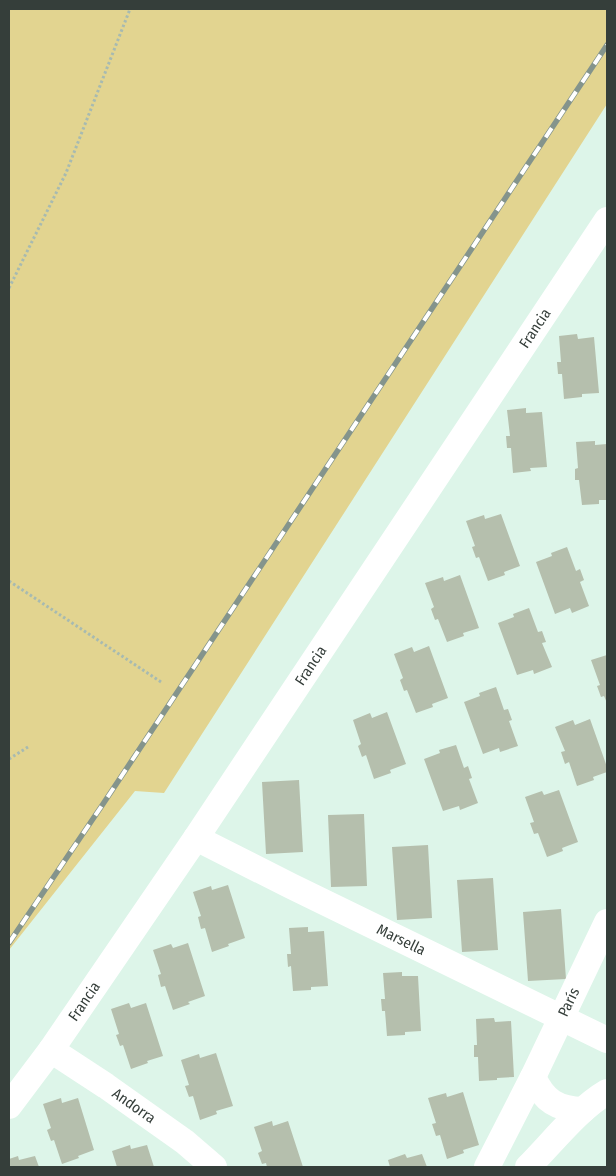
<svg xmlns="http://www.w3.org/2000/svg" width="616" height="1176" font-family="'Fira Sans Condensed',sans-serif">
<style>
.green{fill:#e2d490}
.building{fill:#b5bfad}
.lines{fill:none;stroke-linecap:round;stroke-linejoin:round}
.path{stroke:#a7bab1;stroke-width:3;stroke-dasharray:2.5 2.5;stroke-linecap:butt}
.minor{stroke:#fff;stroke-width:26}
.rail-casing{stroke:#84948c;stroke-width:5.5}
.rail{stroke:#fff;stroke-width:4;stroke-dasharray:11;stroke-linecap:butt}
.labels{text-anchor:middle;stroke-width:5;stroke-linejoin:round;paint-order:stroke}
.street-label{font-size:15px;fill:#353e3a;stroke:#fff}
</style>
<rect width="100%" height="100%" fill="#ddf5e9"/>
<path class="green" d="M9,9H607V104L164,793L135,791L9,950Z"/>
<path class="building" d="M577,334L578,339L594,337L599,393L582,394V397L564,399L562,374H558L557,362H561L559,336Z
M526,408V413L542,412L547,467L530,468L531,471L513,473L511,448H507L506,436H510L507,410Z
M595,441V445L607,444V500H599V504L582,505L579,480H575V469L578,468L576,442Z
M501,514L520,566L504,572L505,575L488,581L479,557L476,558L472,547L475,546L466,521L484,515L485,519Z
M567,547L576,571L580,569L584,580L580,582L589,606L572,613L570,608L555,614L536,562L552,556L551,553Z
M460,575L479,628L463,633L464,636L447,642L438,619L435,620L431,609L434,607L425,583L443,577L444,581Z
M529,608L538,632L542,631L546,642L542,643L552,667L534,674L533,670L517,675L498,623L514,617L513,614Z
M429,646L448,698L432,704L433,707L416,713L407,690L404,691L400,680L403,678L394,654L412,647L414,652Z
M607,655V703L604,696L601,697L597,686L600,685L591,660Z
M496,687L504,710L508,709L512,720L509,721L518,746L500,752L499,748L483,754L464,702L480,696L479,693Z
M387,712L406,764L390,770L391,773L374,779L366,755L362,757L358,746L361,744L353,720L370,713L372,718Z
M590,719L607,767V772L593,777L594,780L577,786L569,762L565,764L561,752L565,751L555,727L573,720L575,725Z
M456,745L464,768L468,766L472,778L469,779L478,803L460,810L459,806L443,811L424,759L440,753L439,750Z
M299,780L303,852L266,854L262,782Z
M559,790L578,842L562,848L563,851L547,857L538,833L534,834L530,823L534,822L525,797L542,791L544,795Z
M364,814L367,886L331,887L328,815Z
M428,845L432,918L397,920L392,847Z
M493,878L498,950L462,952L457,880Z
M228,885L245,938L228,944L229,946L212,952L205,928L201,929L198,917L201,916L193,892L211,886L212,890Z
M561,909L566,979L528,981L523,912Z
M308,927V932L324,931L328,986L311,987V990L293,991L291,966L288,967L287,954H291L289,928Z
M188,943L205,996L188,1002L190,1004L173,1010L165,986L161,987L158,975L161,974L153,950L171,944L173,948Z
M402,972V976H418L421,1031L405,1032V1035L387,1036L385,1011H382L381,999H385L383,973Z
M129,1003L131,1008L146,1003L163,1056L147,1061L148,1063L131,1069L123,1045L120,1046L116,1035L119,1034L111,1009Z
M494,1018L495,1022L511,1021L514,1077L497,1078V1080L479,1081L478,1057H474V1045H477L476,1019Z
M216,1053L233,1106L216,1111L217,1114L200,1120L193,1096L189,1097L185,1086L189,1085L181,1060L199,1054L200,1058Z
M463,1092L479,1145L463,1150L464,1153L447,1159L440,1135L436,1136L432,1124L436,1123L428,1098L446,1093L447,1097Z
M61,1098L62,1103L78,1098L94,1150L78,1156L79,1158L62,1164L54,1140L51,1141L47,1130L51,1128L43,1104Z
M272,1121L273,1126L288,1121L303,1167H267L266,1163L262,1164L258,1153L262,1151L254,1127Z
M130,1145L131,1149L147,1145L154,1167H117L112,1151Z
M405,1154L407,1158L422,1154L427,1167H390L388,1160Z
M18,1156L19,1160L35,1156L39,1167H9V1159Z"/>
<g class="lines">
<path class="path" d="M9,288L66,173L130,9
M9,581L161,682
M9,759L28,747"/>
<g class="minor">
<path id="s1" d="M196,838L291,886L607,1040"/>
<path id="s2" d="M51,1050L106,1086L185,1142L214,1167"/>
<path d="M533,1077C544,1101 557,1109 583,1110"/>
<path id="s3" d="M9,1106L51,1050L196,838L607,220"/>
<path id="s4" d="M487,1167L533,1077L607,922"/>
<path d="M528,1167C552,1143 578,1109 607,1092"/>
</g>
<g class="rail-casing">
<path id="rail" d="M9,943L103,804L607,45"/>
</g>
<use href="#rail" class="rail"/>
</g>
<g class="labels">
<g class="street-label">
<text dy="5" stroke="none"><textPath href="#s3" startOffset="939">Francia</textPath></text>
<text dy="5" stroke="none"><textPath href="#s3" startOffset="534">Francia</textPath></text>
<text dy="5" stroke="none"><textPath href="#s1" startOffset="229">Marsella</textPath></text>
<text dy="5" stroke="none"><textPath href="#s3" startOffset="129">Francia</textPath></text>
<text dy="5" stroke="none"><textPath href="#s4" startOffset="184">París</textPath></text>
<text dy="5" stroke="none"><textPath href="#s2" startOffset="100">Andorra</textPath></text>
</g>
</g>
<rect width="616" height="1176" fill="none" stroke="#353e3a" stroke-width="20"/>
</svg>
